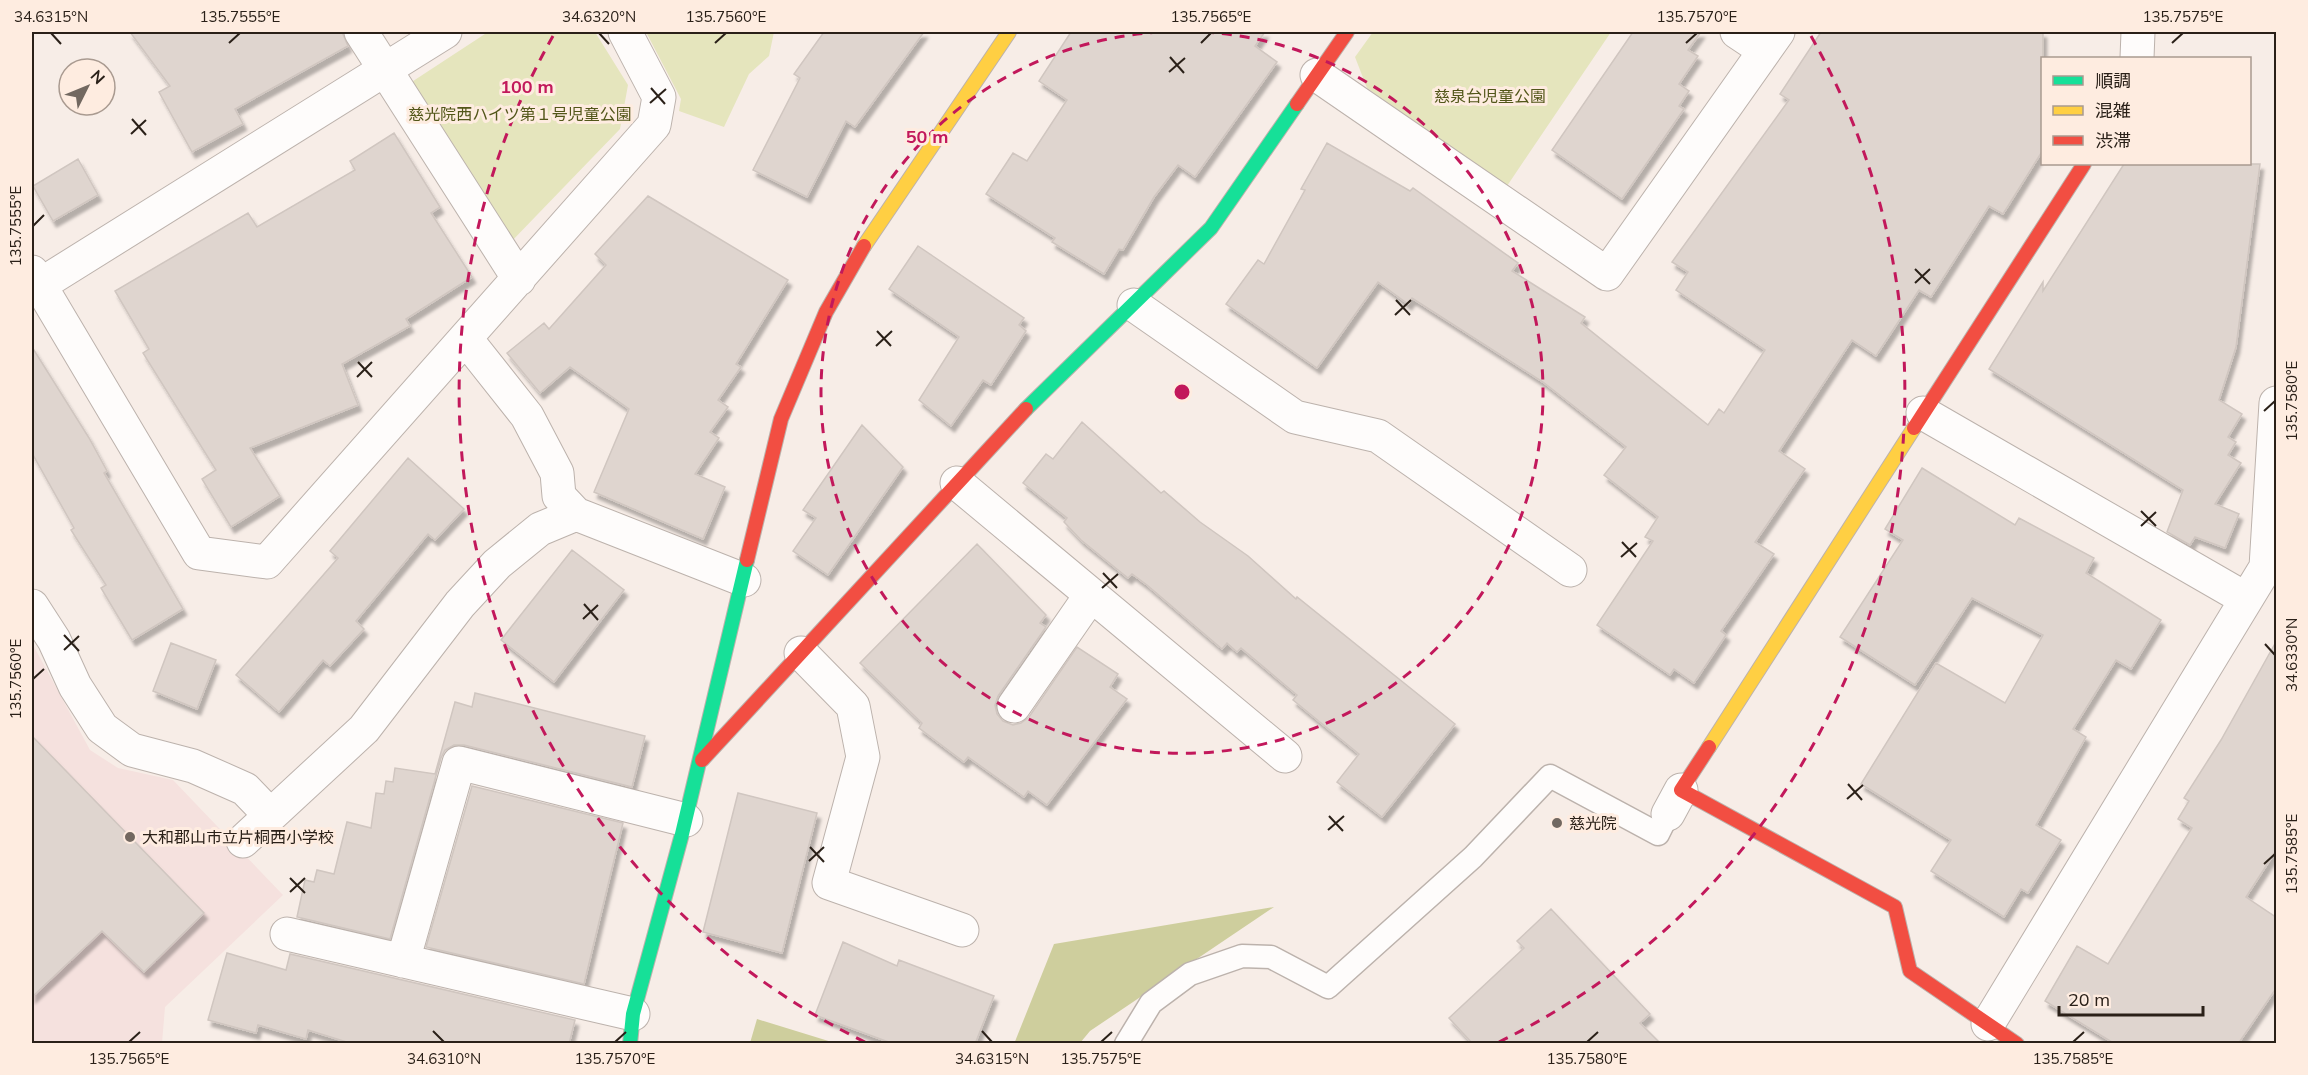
<svg xmlns="http://www.w3.org/2000/svg" width="2308" height="1075" font-family="Mulish,'Noto Sans JP',sans-serif">
<style>
.education{fill:#f5e1de}
.green{fill:#e5e5bd}
.forest{fill:#cece9d}
.building{fill:#dfd5cf;stroke:#d0c6c0;stroke-width:1.5;filter:url(#shadow)}
.lines{fill:none;stroke-linecap:round;stroke-linejoin:round}
.lane-casing{stroke:#bcb2ac;stroke-width:25}
.street-casing{stroke:#bcb2ac;stroke-width:35}
.fast-casing{stroke:#bcb2ac;stroke-width:16}
.slow-casing{stroke:#bcb2ac;stroke-width:16}
.jam-casing{stroke:#bcb2ac;stroke-width:16}
.lane{stroke:#fefcfb;stroke-width:22}
.street{stroke:#fefcfb;stroke-width:33}
.fast{stroke:#16e098;stroke-width:14}
.slow{stroke:#ffcf43;stroke-width:14}
.jam{stroke:#f24e42;stroke-width:14}
.ticks{fill:none;stroke:#2a2018;stroke-width:2}
.ring{fill:none;stroke:#c2185b;stroke-width:3;stroke-dasharray:10 8}
.poi-dot{fill:#726860;stroke:#feece0;stroke-width:2}
.labels{text-anchor:middle;stroke-width:6;stroke-linejoin:round;paint-order:stroke}
.park-label{font-size:16px;fill:#525619;stroke:#feece0}
.poi-label{font-size:16px;fill:#2a2018;stroke:#feece0;text-anchor:start}
.centre{fill:#c2185b;stroke:#feece0;stroke-width:3}
.ring-label{font-size:18px;text-anchor:middle;font-weight:bold;fill:#c2185b;stroke:#feece0;stroke-width:6;stroke-linejoin:round;paint-order:stroke}
.neatline{fill:none;stroke:#2a2018;stroke-width:2}
.ticks-label{font-size:15px;text-anchor:middle;fill:#2a2018}
</style>
<defs>
<filter id="shadow"><feDropShadow dx="3.5" dy="6" stdDeviation="1.5" flood-color="#0004"/></filter>
</defs>
<rect width="100%" height="100%" fill="#f7ede7"/>
<path class="education" d="M32,643L90,750L118,768L173,780L283,895L165,1007L162,1043H32Z"/>
<path class="green" d="M488,32H595L628,85L620,129L509,244L404,87Z
M646,32H774L769,56L749,74L724,127L679,111L681,99Z
M1373,32H1611L1507,186L1367,88L1355,57Z"/>
<path class="forest" d="M1274,907L1090,1031L1080,1043L1014,1044L1054,944Z
M757,1019L835,1043H750Z"/>
<path class="building" d="M130,32H342L348,46L235,109L243,124L192,152L159,92L170,86Z
M824,32H924L855,127L846,121L807,197L753,170L800,78L794,74Z
M1071,32H1265L1255,46L1277,62L1195,177L1178,165L1154,197L1123,250L1119,249L1104,274L1052,242L1055,238L986,194L1013,153L1027,161L1067,100L1039,81Z
M1633,32H1701L1688,50L1698,56L1679,84L1689,91L1679,106L1684,109L1622,199L1552,150Z
M1821,32H2043V150L2003,214L1989,206L1931,297L1919,290L1876,356L1852,340L1779,451L1805,469L1755,542L1774,554L1721,631L1726,635L1694,683L1674,669L1670,675L1597,625L1653,541L1645,537L1658,517L1604,475L1626,447L1543,382L1412,298L1408,304L1378,282L1317,368L1226,304L1258,260L1264,264L1305,190L1301,189L1327,143L1410,191L1413,188L1518,263L1512,271L1585,317L1581,323L1708,425L1719,409L1724,413L1765,350L1676,290L1688,272L1672,262L1789,100L1780,94Z
M394,133L440,207L431,213L472,277L406,319L410,326L342,364L358,405L250,448L280,496L231,527L202,479L216,470L143,353L149,349L115,291L248,213L257,227L355,170L350,161Z
M78,159L98,195L53,221L33,186Z
M2124,164H2260L2236,347L2219,400L2242,414L2228,437L2236,442L2228,455L2241,463L2215,504L2239,514L2225,548L2195,537L2190,545L2167,532L2183,490L1989,369L2043,282V291Z
M648,196L788,280L736,364L741,367L718,400L728,407L710,432L719,438L695,474L725,487L703,539L594,492L629,409L570,367L540,393L507,353L544,323L549,329L606,265L595,254Z
M918,246L1024,318L1019,325L1026,331L991,385L983,380L951,426L919,400L959,337L889,289Z
M32,347L89,438L107,471L104,473L183,609L132,640L101,588L106,585L71,530L74,528L32,453Z
M1082,422L1161,493L1164,491L1200,522L1248,556L1296,599L1297,597L1455,724L1382,817L1337,782L1359,754L1293,700L1297,695L1241,648L1237,652L1227,643L1222,649L1147,585L1132,574L1128,578L1081,540L1064,522L1067,518L1023,483L1046,454L1053,459Z
M862,425L903,467L828,575L793,551L816,518L803,510Z
M408,458L464,509L435,540L428,534L356,621L364,629L330,666L323,660L279,712L236,675L338,558L330,551Z
M1922,468L2015,525L2019,518L2094,558L2086,573L2161,620L2131,669L2116,660L2073,729L2086,737L2036,825L2061,840L2028,893L2021,889L2004,917L1931,871L1951,840L1861,784L1936,663L2005,703L2043,635L1972,598L1915,685L1840,637L1903,540L1885,529Z
M977,544L1046,615L1040,623L1046,627L998,696L995,705L997,714L1003,721L1013,725L1021,723L1029,717L1077,647L1118,674L1110,687L1127,699L1047,805L1028,791L1024,797L968,757L964,762L919,728L922,723L860,663Z
M572,550L624,590L554,682L501,640Z
M2277,640V849L2246,897L2277,918V987L2238,1044H2115L2045,1001L2077,946L2108,964L2192,828L2178,819L2189,801L2184,798L2221,740Z
M171,643L216,660L197,709L153,691Z
M475,693L645,736L632,787L464,745H454L445,750L441,758L390,939L297,917L305,880L314,882L317,870L334,874L347,822L371,828L376,793L384,794L386,781L393,782L395,768L435,774L455,702L472,707Z
M32,736L204,913L144,972L102,931L32,997Z
M472,786L623,823L584,984L426,947Z
M738,793L817,813L782,953L703,932Z
M1551,909L1650,1014L1640,1023L1661,1044H1473L1449,1018L1524,948L1517,941Z
M843,942L897,966L899,960L994,996L975,1044H894L815,1015Z
M227,953L286,970L290,954L575,1020L569,1044H353L308,1030L306,1039L258,1025L256,1033L208,1020Z"/>
<g class="lines">
<g class="lane-casing">
<path id="lane" d="M1126,1044L1151,1003L1190,974L1242,956L1271,957L1328,987L1473,857L1550,776L1658,834L1668,814"/>
</g>
<g class="street-casing">
<path id="street" d="M361,32L519,279
M1737,32L1764,50
M2137,58L2138,32
M1317,75L1607,274L1778,32
M32,272L199,553L267,562L654,125L659,97L625,32
M40,285L445,32
M1134,305L1295,417L1378,436L1570,570
M466,339L527,416L557,473L559,496L576,514L744,580
M1923,413L2246,599
M957,483L1285,756
M32,606L54,640L75,686L102,728L132,750L193,766L245,789L270,815
M801,653L853,706L863,757L829,883L962,930
M1014,706L1091,595
M1668,814L1681,790
M243,841L364,729L460,604L497,564L540,529L576,514
M287,934L633,1014
M403,961L459,763L686,820
M1988,1024L2266,567L2276,403"/>
</g>
<g class="fast-casing">
<path id="fast" d="M1026,409L1211,228L1297,104
M630,1044L633,1014L682,834L747,560"/>
</g>
<g class="slow-casing">
<path id="slow" d="M864,246L1009,32
M1709,747L1914,428"/>
</g>
<g class="jam-casing">
<path id="jam" d="M1297,104L1347,32
M1914,428L2084,164
M747,560L781,419L826,312L864,246
M1709,747L1681,790L1895,907L1910,971L2017,1044
M702,760L1026,409"/>
</g>
<use href="#lane" class="lane"/>
<use href="#street" class="street"/>
<use href="#fast" class="fast"/>
<use href="#slow" class="slow"/>
<use href="#jam" class="jam"/>
</g>
<path class="ticks" d="M51,33L61,44M599,33L609,44M229,43L240,33M715,43L726,33M1201,43L1211,33M1686,43L1697,33M2172,43L2183,33M1170,57L1184,73M1169,72L1185,58M651,88L665,104M650,103L666,89M132,119L146,135M131,134L146,120M33,226L44,215M1915,269L1930,284M1915,283L1930,269M1396,300L1410,315M1395,315L1411,300M877,331L891,346M876,346L892,331M358,362L372,377M357,377L372,362M2264,411L2275,401M2141,511L2156,526M2141,526L2156,512M1622,542L1636,557M1621,557L1637,543M1103,573L1117,588M1102,588L1118,574M584,604L598,620M583,619L598,605M64,635L79,651M2265,644L2275,655M64,650L79,636M33,679L44,669M1848,784L1862,800M1847,799L1863,785M1329,816L1343,831M1328,830L1344,816M810,847L824,862M809,861L824,847M2264,864L2275,854M290,878L305,893M290,892L305,878M433,1031L444,1042M982,1031L992,1042M129,1042L140,1032M615,1042L626,1032M1101,1042L1112,1032M1587,1042L1598,1032M2073,1042L2084,1032"/>
<g class="ring">
<path d="M1204 32A361 361 0 1 1 1160 32"/>
<path d="M865 1042A723 723 0 0 1 553 36M1811 36A723 723 0 0 1 1499 1042"/>
</g>
<g class="poi-dot">
<circle cx="1557" cy="823" r="6"/>
<circle cx="130" cy="837" r="6"/>
</g>
<g class="labels">
<g class="park-label">
<text x="1490" y="102">慈泉台児童公園</text>
<text x="520" y="120">慈光院西ハイツ第１号児童公園</text>
</g>
<g class="poi-label">
<text x="1569" y="829">慈光院</text>
<text x="142" y="843">大和郡山市立片桐西小学校</text>
</g>
</g>
<circle cx="1182" cy="392" r="9" class="centre"/>
<g class="ring-label">
<text x="527" y="93">100 m</text>
<text x="927" y="143">50 m</text>
</g>
<rect width="2308" height="1075" fill="none" stroke="#feece0" stroke-width="66"/>
<rect x="2041" y="57" width="210" height="108" fill="#feece0" stroke="#a99a90" stroke-width="1.5"/>
<rect x="2053" y="76" width="30" height="9" fill="#16e098" stroke="#a99a90" stroke-width="1.5"/>
<text x="2095" y="87" font-size="18" fill="#2a2018">順調</text>
<rect x="2053" y="106" width="30" height="9" fill="#ffcf43" stroke="#a99a90" stroke-width="1.5"/>
<text x="2095" y="117" font-size="18" fill="#2a2018">混雑</text>
<rect x="2053" y="136" width="30" height="9" fill="#f24e42" stroke="#a99a90" stroke-width="1.5"/>
<text x="2095" y="147" font-size="18" fill="#2a2018">渋滞</text>
<g transform="translate(87 87) rotate(47)"><circle r="28" fill="#feece0" stroke="#a99a90" stroke-width="1.5"/>
<path d="M0-4.5L10 22L0 15L-10 22Z" fill="#726860"/>
<text y="-9" font-size="16" font-weight="bold" text-anchor="middle" fill="#2a2018">N</text>
</g>
<path d="M2059 1006v9h144v-9" fill="none" stroke="#2a2018" stroke-width="3"/>
<text x="2068" y="1006" font-size="18" fill="#2a2018" stroke="#feece0" stroke-width="4.5" paint-order="stroke">20 m</text>
<rect x="33" y="33" width="2242" height="1009" class="neatline"/>
<g class="ticks-label">
<text x="51" y="22">34.6315°N</text>
<text x="240" y="22">135.7555°E</text>
<text x="599" y="22">34.6320°N</text>
<text x="726" y="22">135.7560°E</text>
<text x="1211" y="22">135.7565°E</text>
<text x="1697" y="22">135.7570°E</text>
<text x="2183" y="22">135.7575°E</text>
<text transform="translate(16 226) rotate(-90)" y="5">135.7555°E</text>
<text transform="translate(2292 401) rotate(-90)" y="5">135.7580°E</text>
<text transform="translate(2292 655) rotate(-90)" y="5">34.6330°N</text>
<text transform="translate(16 679) rotate(-90)" y="5">135.7560°E</text>
<text transform="translate(2292 854) rotate(-90)" y="5">135.7585°E</text>
<text x="129" y="1064">135.7565°E</text>
<text x="444" y="1064">34.6310°N</text>
<text x="615" y="1064">135.7570°E</text>
<text x="992" y="1064">34.6315°N</text>
<text x="1101" y="1064">135.7575°E</text>
<text x="1587" y="1064">135.7580°E</text>
<text x="2073" y="1064">135.7585°E</text>
</g>
</svg>
